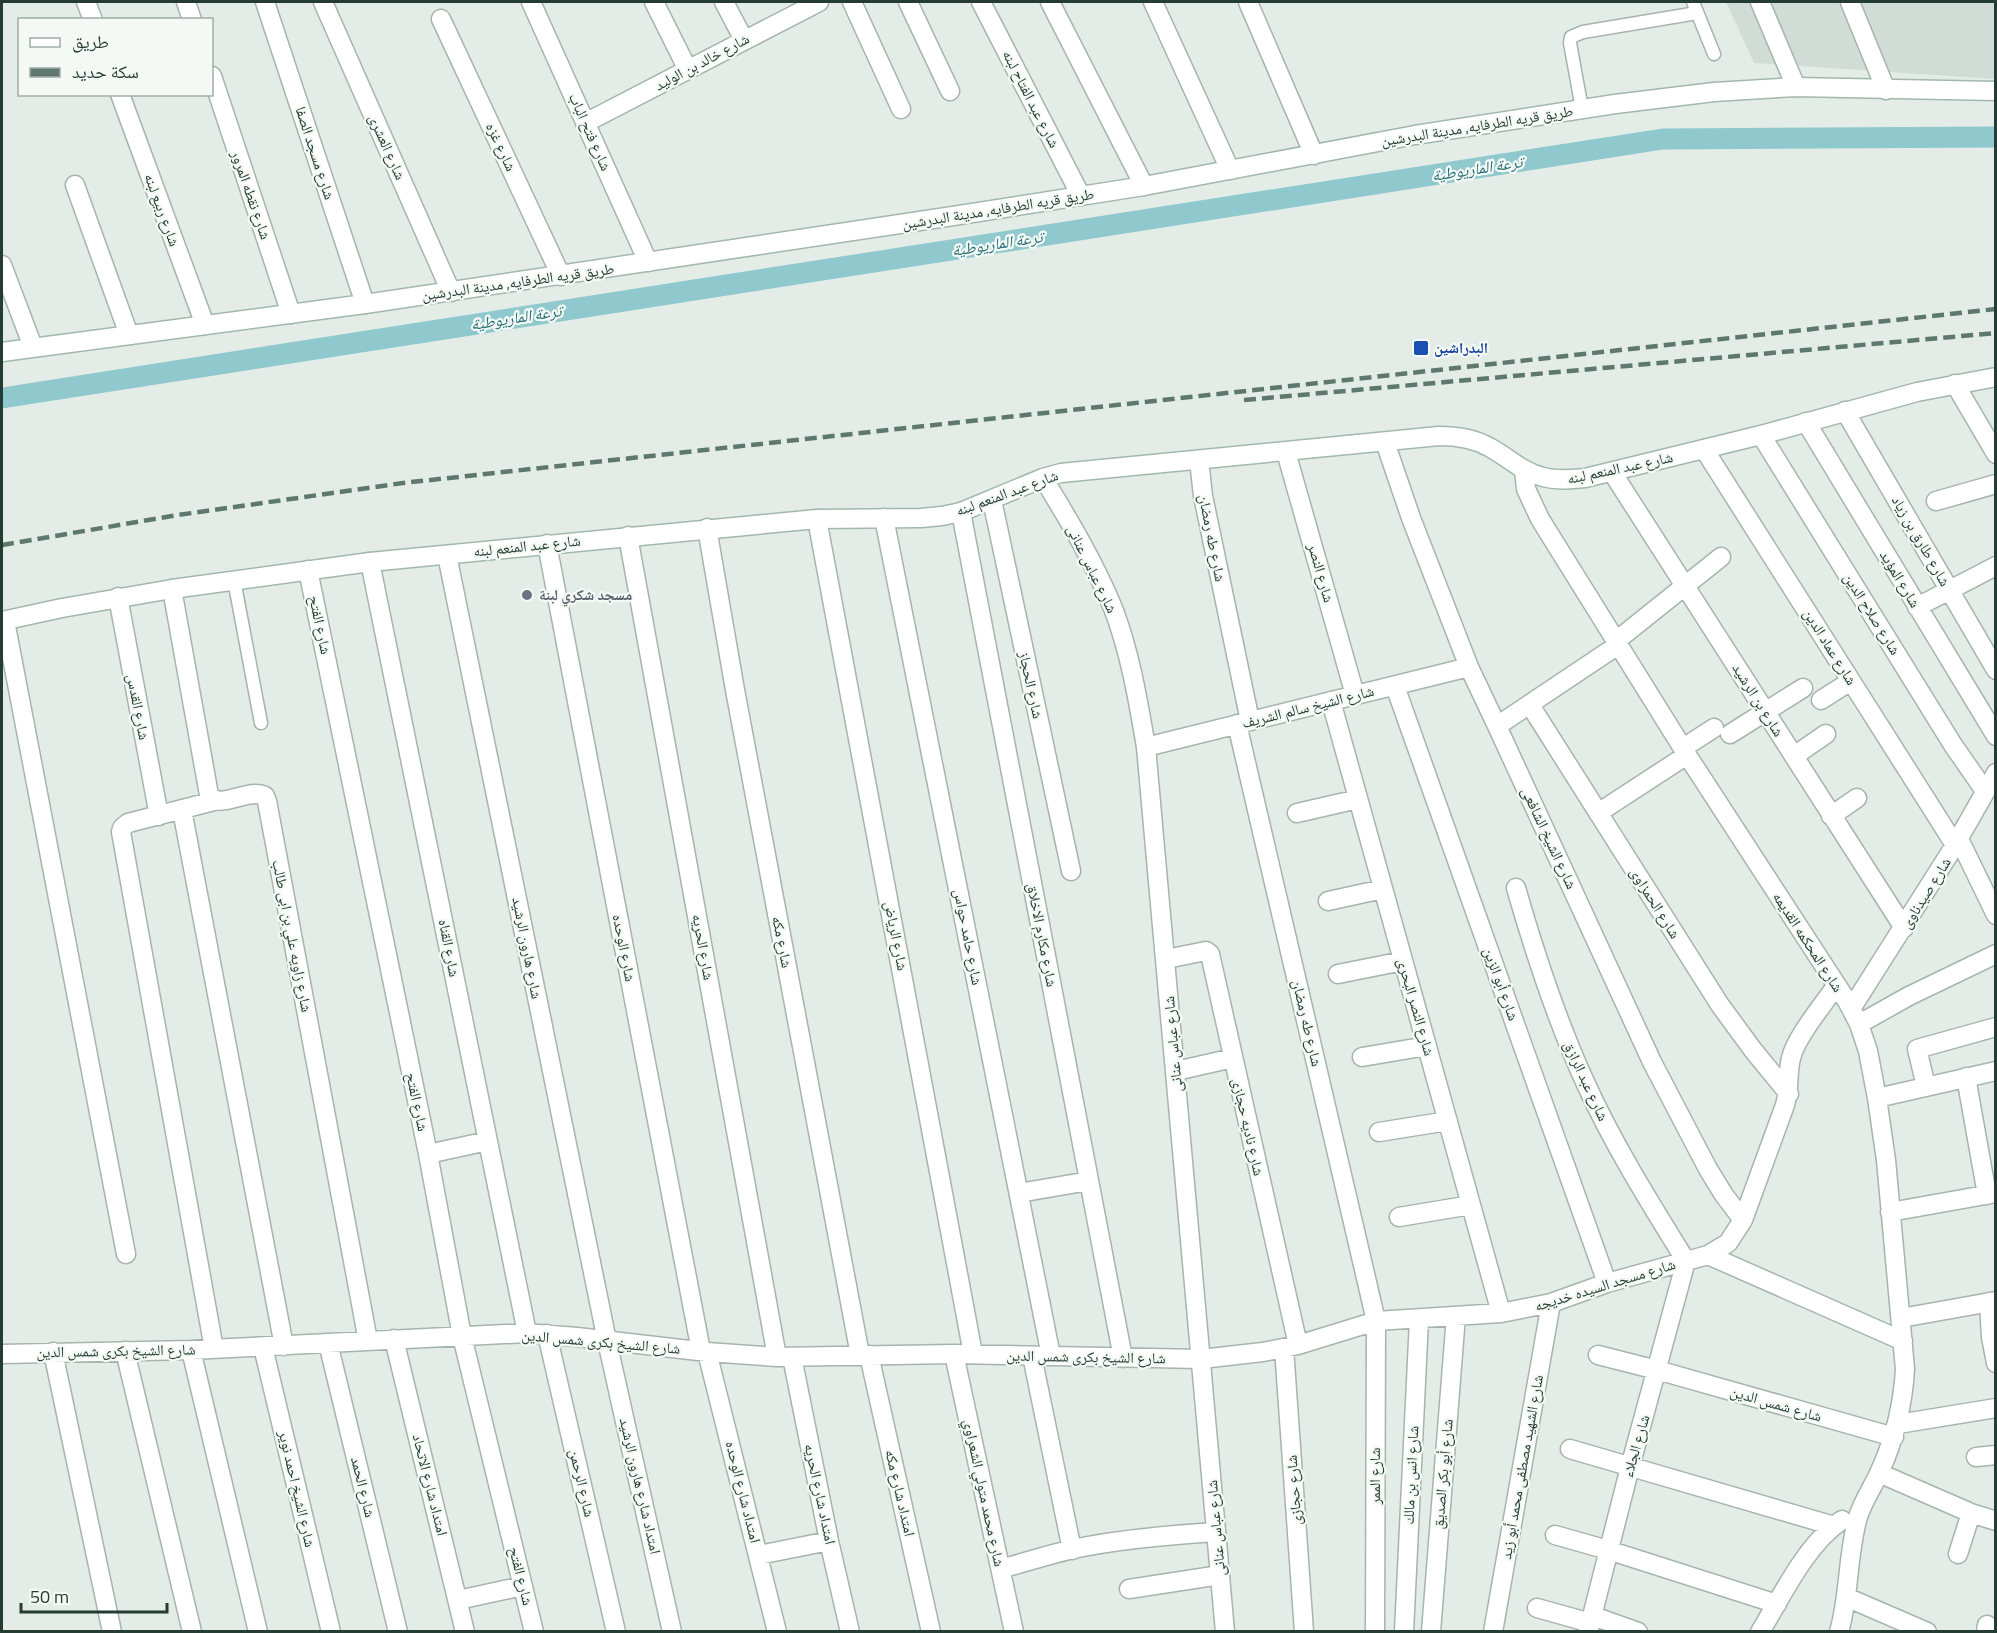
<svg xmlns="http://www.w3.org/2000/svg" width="1997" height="1633" font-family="'Titillium Web','Noto Naskh Arabic',sans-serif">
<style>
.built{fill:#d1dcd6}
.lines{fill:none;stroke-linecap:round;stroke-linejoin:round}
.canal{stroke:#8fc8cd;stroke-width:21}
.service-casing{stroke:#a6b4ae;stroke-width:15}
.minor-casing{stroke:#a6b4ae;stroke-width:21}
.tertiary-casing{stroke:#a6b4ae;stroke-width:21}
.secondary-casing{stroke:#a2b7ae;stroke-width:21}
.service{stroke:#fff;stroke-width:12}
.minor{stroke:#fff;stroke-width:18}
.tertiary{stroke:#fff;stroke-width:18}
.secondary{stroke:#fff;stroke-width:18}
.rail{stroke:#5f786f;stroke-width:4.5;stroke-dasharray:12 6;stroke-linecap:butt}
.transit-dot{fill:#1a4fb4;stroke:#f4f9f6;stroke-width:2}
.worship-dot{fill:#6b7280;stroke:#f4f9f6;stroke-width:2}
.labels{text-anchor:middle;stroke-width:4.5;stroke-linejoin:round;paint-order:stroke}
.street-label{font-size:15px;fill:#243c34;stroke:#f4f9f6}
.transit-label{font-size:15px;font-weight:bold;fill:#164399;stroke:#f4f9f6;text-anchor:start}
.worship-label{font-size:15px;font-weight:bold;fill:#5b616d;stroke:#f4f9f6;text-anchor:start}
.water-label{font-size:16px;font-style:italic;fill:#226c74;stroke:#f4f9f6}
</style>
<rect width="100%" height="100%" fill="#e3ece7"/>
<path class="built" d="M1726,2H1995V79L1754,63Z"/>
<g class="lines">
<path class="canal" d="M2,398L1663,139L1996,137"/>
<g class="service-casing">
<path id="service" d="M1693,2L1714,54
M1582,109L1570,43L1571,37L1583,32L1697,13
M234,580L261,723"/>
</g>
<g class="minor-casing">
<path id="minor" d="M86,2L93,20
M186,2L192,20
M265,2L365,304
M323,2L451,292
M531,2L648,262
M654,2L688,70
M724,2L744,40
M852,2L901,109
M908,2L950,91
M981,2L1081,196
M1050,2L1144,186
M1153,2L1230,170
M1248,2L1314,155
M1760,2L1796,87
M1850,2L1886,90
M441,19L561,276
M212,76L291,314
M120,94L205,325
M585,123L819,2
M75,185L129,335
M2,265L33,347
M1955,384L1996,454
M1845,411L1996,670
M1806,422L1996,736
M1761,435L1953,745L1985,791
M1385,442L1411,518L1469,667L1497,726L1652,1062L1708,1169L1724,1195L1743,1220
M1704,449L1955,845
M1286,452L1355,695
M1199,460L1203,496L1250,721
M1524,470L1526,489L1540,519L1687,755L1847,1001L1859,1024L1868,1051L1877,1098L1886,1160L1905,1369C1903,1405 1895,1438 1880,1471C1873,1487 1863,1501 1858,1517C1847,1555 1850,1594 1839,1632
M1612,472L1904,928
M992,500L1071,871
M1936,501L1996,484
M961,512L1123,1358
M884,518L1051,1356
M817,519L973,1354
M707,528L735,690L860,1355
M628,536L777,1357
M547,544L701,1351
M447,555L607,1341L672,1632
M370,562L527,1333
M308,570L428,1154L462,1336L534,1632
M172,589L209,795C219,811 249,787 265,796L267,801L368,1341
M118,597L159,816
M1917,607L1996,566
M5,621L126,1254
M1616,641L1721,557
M1395,686L1607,1283
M1821,700L1851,681
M1331,701L1501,1313
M1530,705L1720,1005L1753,1050L1789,1094
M1237,724L1376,1321L1375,1632
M1497,726L1618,645
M1730,734L1803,688
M1146,747L1469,667
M1683,748L1714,728
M1794,756L1826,734
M182,810L284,1346
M1297,813L1358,799
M1598,813L1687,755
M1831,816L1857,798
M1959,839L1996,915
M1516,888C1535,954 1556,1019 1585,1082C1613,1144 1650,1203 1686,1261L1630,1467L1588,1632
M1328,901L1383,889
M1166,959L1206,951L1210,954L1298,1345
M1338,974L1403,961
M1851,1009L1955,845L1996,773
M1859,1024L1909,996L1996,954
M1362,1057L1427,1046
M1176,1071L1233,1058
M1966,1077L1987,1195
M1926,1086L1917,1049L1996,1027
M1877,1098L1996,1071
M1379,1132L1448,1121
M428,1154L488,1141
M1019,1193L1089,1181
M1890,1212L1996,1193
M1399,1217L1471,1205
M1708,1255L1903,1341
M1989,1302L1991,1337L1996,1363
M1901,1318L1996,1301
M547,1334L616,1632
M394,1339L465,1632
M328,1343L398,1632
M263,1347L331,1632
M1284,1348L1304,1632
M214,1349L121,832L122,828L128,823L214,801
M191,1350L258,1632
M125,1351L192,1632
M53,1352L112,1632
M707,1352L777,1632
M2,1354L191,1350L527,1333L577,1337L707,1352L777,1357L954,1354L1201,1359L1263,1352L1298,1345L1376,1321L1501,1313L1551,1303L1607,1283L1708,1255L1728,1243L1743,1220L1785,1105C1790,1089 1787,1074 1791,1058C1796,1037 1823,1005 1836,986
M954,1354L1014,1632
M869,1355L931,1632
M1598,1355L1657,1370L1894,1437
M1032,1356L1072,1550
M792,1357L829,1541L850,1632
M1898,1424L1996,1408
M1570,1449L1834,1526
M1976,1457L1996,1455
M1879,1473L1971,1513L1996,1521
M1555,1535L1608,1550L1777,1604
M1958,1554L1971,1513
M759,1555L829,1541
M1001,1569C1025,1562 1048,1555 1073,1549C1120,1539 1168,1535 1216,1532
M1129,1589L1220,1575
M1846,1597L1927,1632
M458,1600L523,1586
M1537,1608L1591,1623
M1593,1616L1638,1632
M1404,1632L1419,1319
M1431,1632L1456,1316
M1493,1632L1551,1303
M1760,1632C1782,1596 1806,1544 1842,1520
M1986,1632L1987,1625"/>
</g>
<g class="tertiary-casing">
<path id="tertiary" d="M1043,478C1069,520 1094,562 1113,608C1130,652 1138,700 1146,747L1225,1632"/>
</g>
<g class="secondary-casing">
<path id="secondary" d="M2,352L365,304L953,216L1144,186L1415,135L1615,104L1714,92L1796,87L1996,91
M2,621L62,608L172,589L370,562L817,519L921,518L942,516L961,512L1043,478L1061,473L1439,436C1457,436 1473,438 1489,447C1508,457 1522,472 1543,477C1557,481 1571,479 1585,478L1761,435L1917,392L1996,377"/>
</g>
<use href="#service" class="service"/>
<use href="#minor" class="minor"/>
<use href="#tertiary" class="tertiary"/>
<use href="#secondary" class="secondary"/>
<path class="rail" d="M1244,400L1996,333
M2,545L178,515L403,483L1996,309"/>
</g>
<rect class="transit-dot" x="1413" y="340" width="16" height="16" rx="3"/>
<circle class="worship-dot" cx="527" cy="595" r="6"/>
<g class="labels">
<g class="street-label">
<text transform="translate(702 62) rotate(-28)" y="5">شارع خالد بن الوليد</text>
<text transform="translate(1031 99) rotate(63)" y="5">شارع عبد الفتاح لبنه</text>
<text transform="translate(1477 126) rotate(-9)" y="5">طريق قريه الطرفايه, مدينة البدرشين</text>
<text transform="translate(590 132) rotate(66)" y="5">شارع فتح الباب</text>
<text transform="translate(387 147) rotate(66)" y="5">شارع العشرى</text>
<text transform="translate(501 147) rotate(65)" y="5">شارع غزه</text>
<text transform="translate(315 153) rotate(72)" y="5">شارع مسجد الصفا</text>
<text transform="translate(251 195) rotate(71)" y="5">شارع نقطه المرور</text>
<text transform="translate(998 209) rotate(-9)" y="5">طريق قريه الطرفايه, مدينة البدرشين</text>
<text transform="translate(162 210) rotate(70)" y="5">شارع ربيع لبنه</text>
<text transform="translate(518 282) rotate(-8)" y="5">طريق قريه الطرفايه, مدينة البدرشين</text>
<text transform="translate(1620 468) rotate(-12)" y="5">شارع عبد المنعم لبنه</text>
<text transform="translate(1007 493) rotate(-20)" y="5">شارع عبد المنعم لبنه</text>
<text transform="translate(1212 538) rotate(79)" y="5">شارع طه رمضان</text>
<text transform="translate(1921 541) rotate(60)" y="5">شارع طارق بن زياد</text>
<text transform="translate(527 546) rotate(-6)" y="5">شارع عبد المنعم لبنه</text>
<text transform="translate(1092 569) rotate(64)" y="5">شارع عباس عنانى</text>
<text transform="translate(1321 573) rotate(74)" y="5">شارع النصر</text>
<text transform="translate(1900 579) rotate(59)" y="5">شارع المؤيد</text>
<text transform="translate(1872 614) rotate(58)" y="5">شارع صلاح الدين</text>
<text transform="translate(320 625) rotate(78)" y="5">شارع الفتح</text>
<text transform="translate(1830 647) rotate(58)" y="5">شارع عماد الدين</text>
<text transform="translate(1031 685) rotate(78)" y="5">شارع الحجاز</text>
<text transform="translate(1758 700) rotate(58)" y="5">شارع بن الرشيد</text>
<text transform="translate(138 707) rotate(79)" y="5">شارع القدس</text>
<text transform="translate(1308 707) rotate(-14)" y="5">شارع الشيخ سالم الشريف</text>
<text transform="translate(1549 838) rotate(65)" y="5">شارع الشيخ الشافعى</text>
<text transform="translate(1926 893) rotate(-58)" y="5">شارع صيدناوى</text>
<text transform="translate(1655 903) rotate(58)" y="5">شارع الحمزاوى</text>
<text transform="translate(1042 935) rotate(79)" y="5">شارع مكارم الاخلاق</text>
<text transform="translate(292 936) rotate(79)" y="5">شارع زاويه علي بن ابى طالب</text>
<text transform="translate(896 936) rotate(79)" y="5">شارع الرياض</text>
<text transform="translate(968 937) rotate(79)" y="5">شارع حامد حواس</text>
<text transform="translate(782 942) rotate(79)" y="5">شارع مكه</text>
<text transform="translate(1808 942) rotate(57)" y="5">شارع المحكمه القديمه</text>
<text transform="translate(703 947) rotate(80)" y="5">شارع الحريه</text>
<text transform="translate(449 948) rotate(79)" y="5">شارع القناه</text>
<text transform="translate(527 948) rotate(79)" y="5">شارع هارون الرشيد</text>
<text transform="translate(624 948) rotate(79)" y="5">شارع الوحده</text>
<text transform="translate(1501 984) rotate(70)" y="5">شارع أبو الزين</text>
<text transform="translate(1416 1007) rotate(74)" y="5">شارع النصر البحرى</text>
<text transform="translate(1307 1023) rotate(77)" y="5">شارع طه رمضان</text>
<text transform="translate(1173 1044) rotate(-95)" y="5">شارع عباس عنانى</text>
<text transform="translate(1586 1081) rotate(65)" y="5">شارع عبد الرازق</text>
<text transform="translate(417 1102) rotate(78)" y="5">شارع الفتح</text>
<text transform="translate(1248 1127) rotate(77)" y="5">شارع ناديه حجازى</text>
<text transform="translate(1605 1285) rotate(-17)" y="5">شارع مسجد السيده خديجه</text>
<text transform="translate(601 1342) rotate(5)" y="5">شارع الشيخ بكرى شمس الدين</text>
<text transform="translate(116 1351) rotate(-1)" y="5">شارع الشيخ بكرى شمس الدين</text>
<text transform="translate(1086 1357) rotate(1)" y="5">شارع الشيخ بكرى شمس الدين</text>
<text transform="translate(1776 1404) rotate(16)" y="5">شارع شمس الدين</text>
<text transform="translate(1636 1446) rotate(-74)" y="5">شارع الجلاء</text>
<text transform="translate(1522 1467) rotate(-80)" y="5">شارع الشهيد مصطفى محمد أبو زيد</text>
<text transform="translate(1443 1474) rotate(-85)" y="5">شارع أبو بكر الصديق</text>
<text transform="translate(1411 1475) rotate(-87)" y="5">شارع انس بن مالك</text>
<text transform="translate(1375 1476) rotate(-90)" y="5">شارع الممر</text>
<text transform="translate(582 1483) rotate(77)" y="5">شارع الرحمن</text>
<text transform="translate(430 1485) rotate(76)" y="5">امتداد شارع الاتحاد</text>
<text transform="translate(640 1486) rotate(77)" y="5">امتداد شارع هارون الرشيد</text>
<text transform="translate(363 1487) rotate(76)" y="5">شارع الحمد</text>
<text transform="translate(297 1489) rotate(77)" y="5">شارع الشيخ احمد نوير</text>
<text transform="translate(1294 1490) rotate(-94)" y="5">شارع حجازى</text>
<text transform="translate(743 1492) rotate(76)" y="5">امتداد شارع الوحده</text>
<text transform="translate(900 1493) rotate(77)" y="5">امتداد شارع مكه</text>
<text transform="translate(984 1493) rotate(78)" y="5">شارع محمد متولي الشعراوي</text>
<text transform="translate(820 1494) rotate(78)" y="5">امتداد شارع الحريه</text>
<text transform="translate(1216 1528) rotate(-95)" y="5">شارع عباس عنانى</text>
<text transform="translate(521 1576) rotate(76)" y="5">شارع الفتح</text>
</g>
<g class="transit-label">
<text x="1434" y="353">البدراشين</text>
</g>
<g class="worship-label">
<text x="539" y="600">مسجد شكري لبنة</text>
</g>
<g class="water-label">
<text transform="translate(1477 168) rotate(-9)" y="6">ترعة الماريوطية</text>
<text transform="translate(997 243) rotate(-9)" y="6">ترعة الماريوطية</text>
<text transform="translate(516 317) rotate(-9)" y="6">ترعة الماريوطية</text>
</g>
</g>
<rect width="1997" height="1633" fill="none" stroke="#243c34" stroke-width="6"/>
<rect x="18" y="18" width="195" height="78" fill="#f4f9f6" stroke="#a1ada8" stroke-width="1.5"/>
<rect x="30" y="38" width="30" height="9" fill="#ffffff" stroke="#a1ada8" stroke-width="1.5"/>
<text x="72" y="48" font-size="18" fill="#243c34">طريق</text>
<rect x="30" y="68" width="30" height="9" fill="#5f786f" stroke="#a1ada8" stroke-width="1.5"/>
<text x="72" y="78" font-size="18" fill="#243c34">سكة حديد</text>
<path d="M21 1603v9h146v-9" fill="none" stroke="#243c34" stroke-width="3"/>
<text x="30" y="1603" font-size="18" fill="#243c34" stroke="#f4f9f6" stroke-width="4.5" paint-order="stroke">50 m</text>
</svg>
